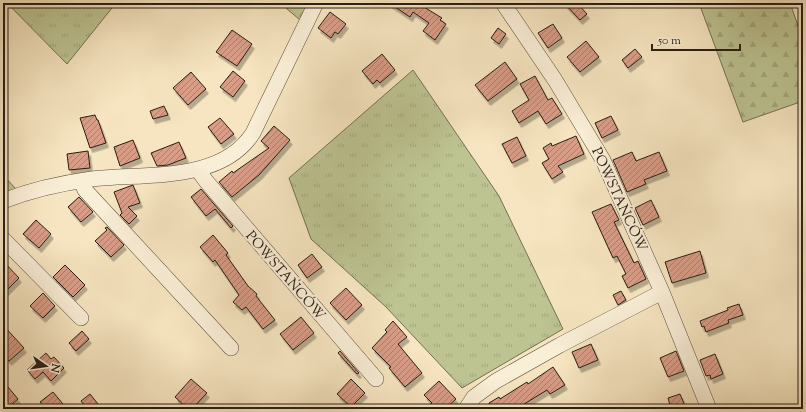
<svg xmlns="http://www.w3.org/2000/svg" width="806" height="412" font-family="'Sorts Mill Goudy',serif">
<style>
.grass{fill:url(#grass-tufts);stroke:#727153}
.forest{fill:url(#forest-firs);stroke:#727153}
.building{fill:url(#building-hatch);stroke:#281e14;filter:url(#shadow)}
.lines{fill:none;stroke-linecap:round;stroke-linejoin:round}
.minor-casing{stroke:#5c503f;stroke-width:16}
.minor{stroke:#f9eed6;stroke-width:15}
.labels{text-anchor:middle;stroke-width:4;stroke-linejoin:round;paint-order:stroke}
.street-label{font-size:14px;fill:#281e14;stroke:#f9eed6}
</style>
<defs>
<pattern id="grass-tufts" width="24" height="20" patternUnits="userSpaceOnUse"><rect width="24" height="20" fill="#bdc492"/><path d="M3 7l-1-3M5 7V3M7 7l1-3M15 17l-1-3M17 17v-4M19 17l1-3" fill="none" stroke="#a2a87d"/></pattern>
<pattern id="forest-firs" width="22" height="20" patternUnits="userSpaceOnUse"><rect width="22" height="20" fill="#bdc492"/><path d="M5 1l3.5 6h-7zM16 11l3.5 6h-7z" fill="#a2a87d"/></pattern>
<pattern id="building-hatch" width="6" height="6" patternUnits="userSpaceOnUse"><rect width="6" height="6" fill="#d89c87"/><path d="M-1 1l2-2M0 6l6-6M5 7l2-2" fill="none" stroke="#af7f6d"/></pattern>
<filter id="shadow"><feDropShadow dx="2.5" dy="4.5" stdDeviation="0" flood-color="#0004"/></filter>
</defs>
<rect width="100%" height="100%" fill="#f6e5c0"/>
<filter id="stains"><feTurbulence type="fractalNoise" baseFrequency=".005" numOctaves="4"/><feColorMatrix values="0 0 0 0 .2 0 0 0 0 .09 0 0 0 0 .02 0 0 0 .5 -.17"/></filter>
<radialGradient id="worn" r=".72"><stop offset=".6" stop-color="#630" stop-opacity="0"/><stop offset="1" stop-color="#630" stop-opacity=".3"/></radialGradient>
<path class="grass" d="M7,3H116L67,64Z
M413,70L499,196L563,329L462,388L386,307L311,239L289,178Z
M3,175L16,189L3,194Z"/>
<path class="forest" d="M280,3H310L300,20Z
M699,3H790L803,40V101L743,122Z"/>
<path class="building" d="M389,3H420L419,4L442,18L440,20L446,24L435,40L423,31L429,23L413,12L410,17Z
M564,3H577L587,14L580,20Z
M330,12L346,24L338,34L335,32L331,38L318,28Z
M553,24L562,38L548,48L538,33Z
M498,28L506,34L499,44L491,38Z
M232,30L252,44L237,66L216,52Z
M586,41L599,57L580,72L567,57Z
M635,49L642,57L628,68L622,60Z
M382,54L395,70L380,83L377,80L373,84L362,71Z
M505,62L517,79L488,101L475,85Z
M233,71L245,81L233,97L220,87Z
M191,72L206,89L188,105L173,88Z
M535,76L548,100L552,98L562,114L546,124L538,111L519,123L512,111L529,100L520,84Z
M164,106L168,115L153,119L150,111Z
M95,115L97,120H98L106,143L90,148L80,118Z
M611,116L618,130L602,138L595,123Z
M220,118L234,134L221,144L208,127Z
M274,126L290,140L259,175L232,197L219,182L232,171L233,173L269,148L261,141Z
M576,136L584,154L558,166L563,172L552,179L542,163L549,159L543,148L551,143L552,146Z
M517,137L526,156L512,163L502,144Z
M133,140L140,158L120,166L114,147Z
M179,142L186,158L168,165L157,166L151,153Z
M88,151L90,168L69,170L67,154Z
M632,152L636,161L659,152L667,171L644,180L646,184L627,192L613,160Z
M133,185L140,203L128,207L137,216L129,224L120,215L122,213L114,192Z
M201,189L233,226L231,228L215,209L206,216L191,197Z
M79,197L93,212L81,222L68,207Z
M651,200L659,217L643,225L635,208Z
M611,204L619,220L614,222L634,263L638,261L646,279L628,288L622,276L626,274L617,256L613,258L592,212Z
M36,220L51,234L39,248L23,234Z
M107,227L124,245L111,257L95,241L107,230L105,228Z
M213,235L228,253L226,255L248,286L257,294L256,296L275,320L263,329L246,307L242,310L233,302L239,295L215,260L213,262L200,247Z
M700,251L706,273L672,283L665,262Z
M312,254L322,267L307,278L298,265Z
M3,261L19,278L3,294Z
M65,265L85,285L73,297L53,277Z
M346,288L362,305L346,320L330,303Z
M621,291L626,300L618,305L613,295Z
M43,293L55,306L43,318L30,306Z
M739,304L743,315L728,320L729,323L706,332L704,326L702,327L700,321L728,310L727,308Z
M301,317L314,333L293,350L280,334Z
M393,321L407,337L398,344L422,373L405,387L389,368L391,367L372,348L387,332L385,330Z
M3,325L24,348L9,361L3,354Z
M82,331L89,339L76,351L69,343Z
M591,344L598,360L579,368L572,352Z
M340,351L359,373L357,374L338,353Z
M676,351L684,371L668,377L660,358Z
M46,353L51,359L54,357L64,368L51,381L43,372L35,379L27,370Z
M715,354L723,374L711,379L710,375L706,376L700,360Z
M553,367L565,385L550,394L547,390L516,409H484L490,405L489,403L499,397L500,399L527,382L528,384Z
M191,379L207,393L192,409H188L175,397Z
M351,379L365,393L351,407L337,394Z
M439,381L456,399L445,409H424L432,403L424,395Z
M8,387L18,399L6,409H3V391Z
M53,392L63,404L57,409H46L40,402Z
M90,394L102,409H87L81,401Z
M680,394L685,406H683L684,409H671L668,398Z"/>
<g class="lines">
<g class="minor-casing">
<path id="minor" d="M503,3L555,80L603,160L662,292L709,409
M198,170L206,181L376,379
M81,181L85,190L231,348
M3,201C31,190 62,183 92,179C144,173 221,183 253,133L316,3
M3,239L81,318
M466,409L474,397L496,381L560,345L662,292"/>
</g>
<use href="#minor" class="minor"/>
</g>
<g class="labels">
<g class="street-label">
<text transform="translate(620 199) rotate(65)" y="5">POWSTAŃCÓW</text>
<text transform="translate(286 275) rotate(49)" y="5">POWSTAŃCÓW</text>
</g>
</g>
<rect width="806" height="412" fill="none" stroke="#f6e5c0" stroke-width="16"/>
<rect x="4" y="4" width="798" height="404" fill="none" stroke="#281e14" stroke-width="2"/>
<rect x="8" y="8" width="790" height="396" fill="none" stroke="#281e14"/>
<g transform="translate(46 366) rotate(103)" stroke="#f9eed6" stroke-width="3" paint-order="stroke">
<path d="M0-3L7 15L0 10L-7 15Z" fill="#281e14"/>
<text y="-6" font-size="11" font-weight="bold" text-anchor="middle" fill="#281e14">N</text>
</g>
<path d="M652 44v6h88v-6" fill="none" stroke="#281e14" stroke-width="2"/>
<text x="658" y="44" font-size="12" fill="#281e14" stroke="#f9eed6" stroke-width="3" paint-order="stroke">50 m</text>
<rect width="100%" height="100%" filter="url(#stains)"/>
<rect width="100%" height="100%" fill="url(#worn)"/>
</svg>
